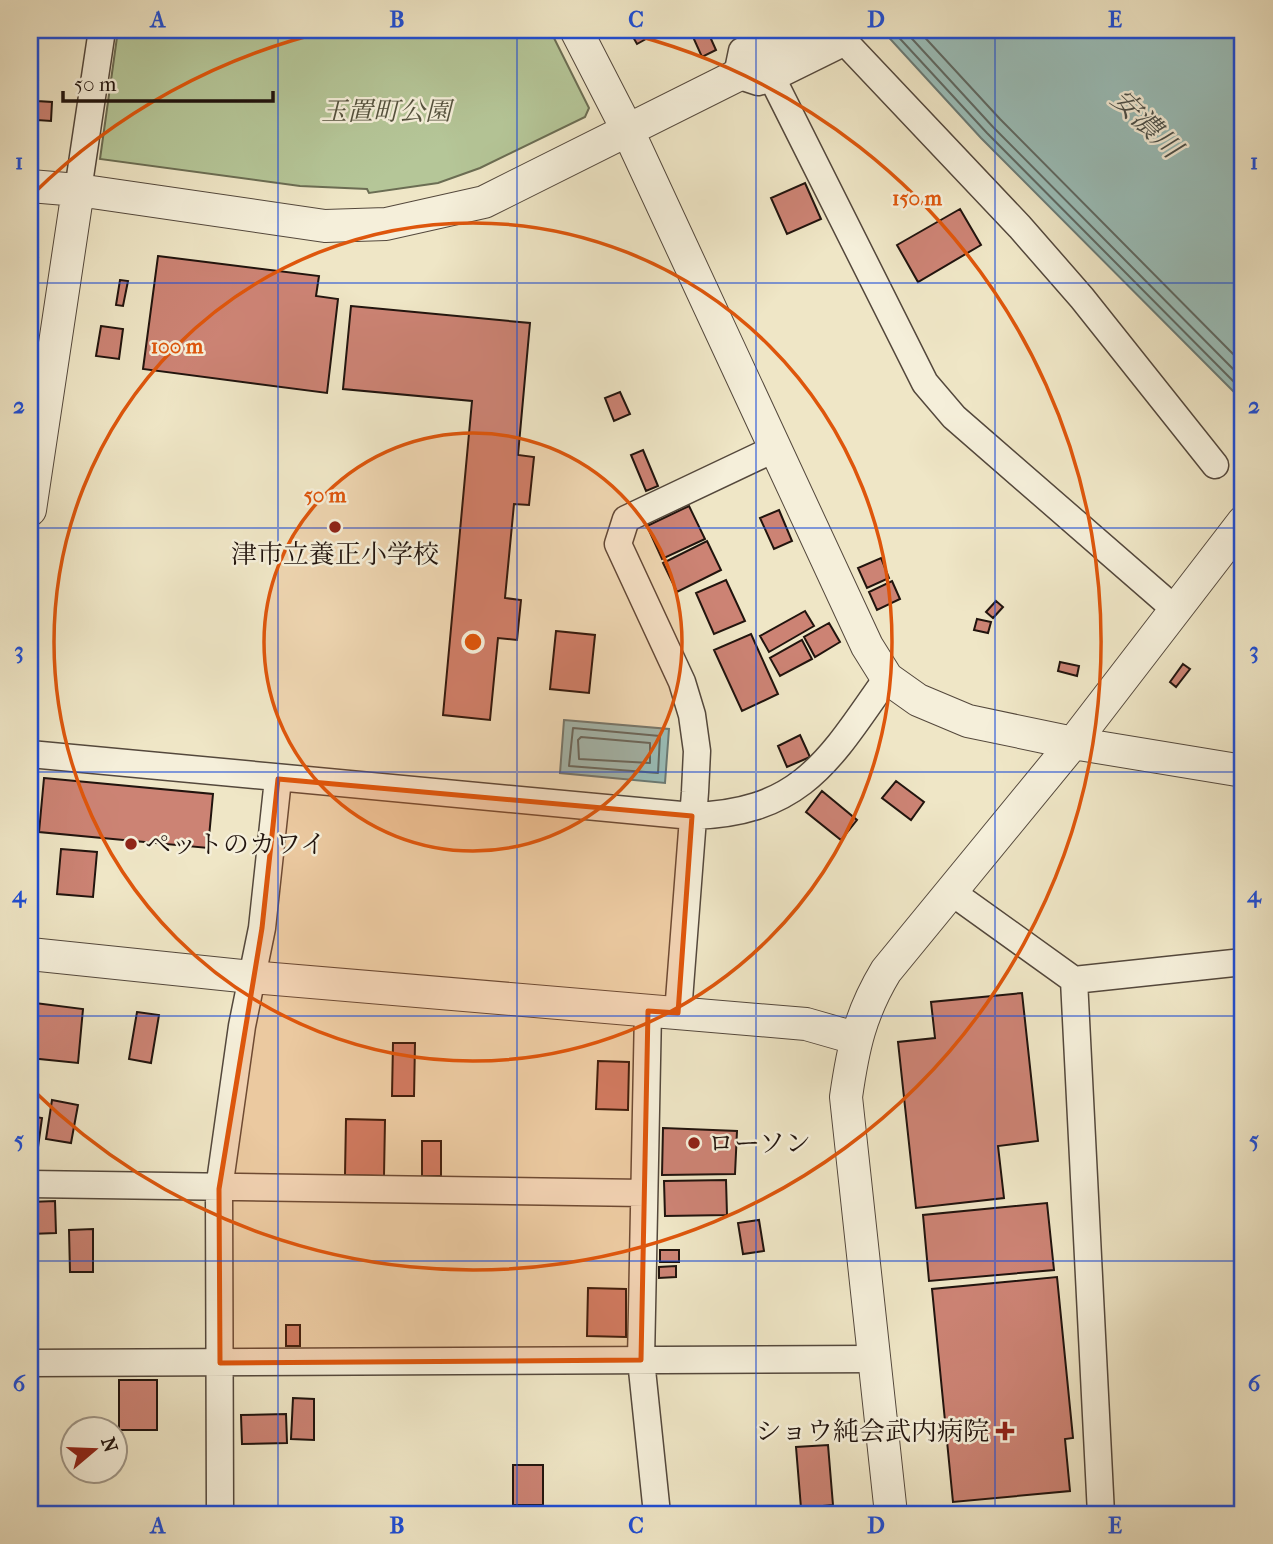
<svg xmlns="http://www.w3.org/2000/svg" width="1273" height="1544" font-family="'IM FELL French Canon','Noto Serif JP',serif">
<style>
.green{fill:#b5c698;stroke:#6b6d53;stroke-width:2}
.water{fill:#9abeb9;stroke:#6a7a75;stroke-width:2}
.lines{fill:none;stroke-linecap:round;stroke-linejoin:round}
.shore{stroke:#5e6964;stroke-width:2}
.building{fill:#cc8374;stroke:#21140e;stroke-width:2}
.minor-casing{stroke:#54483c;stroke-width:29}
.tertiary-casing{stroke:#54483c;stroke-width:34}
.minor{stroke:#f5efda;stroke-width:26}
.tertiary{stroke:#f5efda;stroke-width:32}
.marked{fill:#de560c;fill-opacity:0.2;stroke:#de560c;stroke-width:5;stroke-linejoin:round}
.grid{fill:none;stroke:#1d4ed8;stroke-width:2;stroke-opacity:0.55}
.ring{fill:none;stroke:#de560c;stroke-width:3.5}
.poi-dot{fill:#8f2418;stroke:#f5efda;stroke-width:2.5}
.labels{text-anchor:middle;stroke-width:5;stroke-linejoin:round;paint-order:stroke}
.park-label{font-size:26px;font-style:italic;fill:#55523e;stroke:#f5efda}
.poi-label{font-size:26px;fill:#21140e;stroke:#f5efda;text-anchor:start}
.water-label{font-size:28px;font-style:italic;fill:#4b504a;stroke:#f5efda}
.centre{fill:#de560c;stroke:#f5efda;stroke-width:3.5}
.ring-label{font-size:21px;text-anchor:middle;font-weight:bold;fill:#de560c;stroke:#f5efda;stroke-width:5;stroke-linejoin:round;paint-order:stroke}
.neatline{fill:none;stroke:#1d4ed8;stroke-width:2.5}
.grid-label{font-size:23px;text-anchor:middle;font-weight:bold;fill:#1d4ed8}
</style>
<rect width="100%" height="100%" fill="#efe6c6"/>
<filter id="stains"><feTurbulence type="fractalNoise" baseFrequency=".00286" numOctaves="4"/><feColorMatrix values="0 0 0 0 .2 0 0 0 0 .09 0 0 0 0 .02 0 0 0 .5 -.17"/></filter>
<radialGradient id="worn" r=".72"><stop offset=".6" stop-color="#630" stop-opacity="0"/><stop offset="1" stop-color="#630" stop-opacity=".3"/></radialGradient>
<path class="green" d="M118,30H550L589,108L585,117L480,168L438,183L369,193L367,189L300,186L100,159Z"/>
<path class="water" d="M882,30H1243V401L981,138Z
M564,720L669,729L665,783L560,773Z"/>
<g class="lines">
<path class="shore" d="M892,30L987,133L1243,391
M904,30L993,127L1243,379
M918,30L1000,119L1243,364
M573,728L660,736L658,773L569,766Z
M581,737L650,743V763L579,759L578,740Z"/>
</g>
<path class="building" d="M629,30H662L637,44Z
M707,30L716,50L702,57L693,37Z
M30,81H38L37,101L52,102L51,121L37,120L36,139L30,138Z
M805,183L821,219L787,234L771,198Z
M960,209L981,245L918,282L897,245Z
M30,256L38,258L31,305H30Z
M158,256L319,276L316,296L338,299L327,393L143,369Z
M120,280L128,281L123,306L116,305Z
M351,306L530,323L518,455L534,457L529,505L514,504L505,598L521,600L517,640L498,638L490,720L443,715L472,401L343,389Z
M101,326L123,329L119,359L96,356Z
M620,392L630,414L614,421L605,398Z
M643,450L658,486L646,491L631,455Z
M689,506L705,539L662,559L647,526Z
M779,510L792,541L774,549L760,518Z
M707,541L721,570L677,592L663,563Z
M881,558L889,578L867,588L858,568Z
M726,580L745,621L714,634L696,593Z
M892,581L900,599L877,610L869,592Z
M996,601L1003,607L993,618L986,612Z
M805,611L814,626L769,652L760,636Z
M977,619L991,622L988,633L974,630Z
M829,623L840,642L815,657L804,637Z
M556,631L595,635L589,693L550,689Z
M751,634L778,694L742,711L714,650Z
M802,640L812,659L780,676L770,658Z
M1060,662L1079,666L1077,676L1058,671Z
M1183,664L1190,669L1176,687L1170,682Z
M800,735L810,757L787,767L778,746Z
M44,778L213,794L208,848L39,832Z
M896,781L924,802L911,820L882,798Z
M822,791L857,820L841,840L806,812Z
M61,849L97,852L93,897L57,894Z
M1022,993L1038,1141L998,1146L1004,1198L916,1208L898,1042L935,1038L931,1002Z
M35,1003L83,1009L78,1063L30,1058Z
M137,1012L159,1015L151,1063L129,1059Z
M393,1043H415L414,1096H392Z
M598,1061L629,1062L628,1110L596,1109Z
M52,1100L78,1105L71,1143L46,1139Z
M30,1116L42,1118L35,1169L30,1168Z
M346,1119L385,1120L384,1176L345,1175Z
M663,1128L737,1131L735,1174L662,1175Z
M422,1141H441V1176H422Z
M726,1180L727,1215L665,1216L664,1181Z
M55,1201L56,1233L30,1234V1202Z
M1047,1203L1054,1270L929,1281L923,1215Z
M759,1220L764,1251L743,1254L738,1223Z
M93,1229V1272H70L69,1230Z
M660,1250H679V1262H660Z
M676,1266V1277L659,1278V1267Z
M1057,1277L1073,1438L1065,1439L1070,1491L953,1502L932,1289Z
M588,1288L626,1289V1337L587,1336Z
M286,1325H300V1346H286Z
M119,1380H157V1430H119Z
M293,1398L314,1399V1440L291,1439Z
M286,1414L287,1443L242,1444L241,1415Z
M828,1445L833,1505L801,1508L796,1447Z
M513,1465H543V1505H513Z"/>
<g class="lines">
<g class="minor-casing">
<path id="minor" d="M783,30L742,51L737,75L758,82L772,78L845,42L1020,227L1082,298L1215,465
M756,66L826,30
M772,78L925,383L954,417L1177,611
M78,190L102,30
M30,754L692,816C802,813 830,759 887,678
M950,891L1074,980L1243,962
M1074,980L1101,1514
M648,1011L641,1360L657,1514
M678,1013L695,792L697,751L692,715L682,682L618,544L626,519L774,449
M30,1184L644,1193
M30,1363L873,1359
M220,1514L219,1189L242,1026L262,928L278,779"/>
</g>
<g class="tertiary-casing">
<path id="tertiary" d="M576,30L628,131L867,646L887,678L918,700L968,721L1073,743L1243,771
M30,186L78,190L325,226L386,224L484,202L756,66
M30,510L78,190
M30,954L251,977L806,1024L855,1038
M891,1514L846,1097C853,1048 860,1014 886,971L1073,743L1243,522"/>
</g>
<use href="#minor" class="minor"/>
<use href="#tertiary" class="tertiary"/>
</g>
<path class="marked" d="M278,779L692,816L678,1013L648,1011L641,1360L220,1363L219,1189L262,928Z"/>
<path class="grid" d="M278,30V1514M517,30V1514M756,30V1514M995,30V1514M30,283H1243M30,528H1243M30,772H1243M30,1016H1243M30,1261H1243"/>
<circle cx="473" cy="642" r="209" fill="#de560c" fill-opacity=".12"/>
<g class="ring">
<circle cx="473" cy="642" r="209"/>
<circle cx="473" cy="642" r="419"/>
<path d="M33 194A628 628 0 0 1 332 30M614 30A628 628 0 1 1 33 1090"/>
</g>
<g class="poi-dot">
<circle cx="335" cy="527" r="7"/>
<circle cx="131" cy="844" r="7"/>
<circle cx="694" cy="1143" r="7"/>
<path d="M1001.5 1420.5h7v7h7v7h-7v7h-7v-7h-7v-7h7z"/>
</g>
<g class="labels">
<g class="park-label">
<text x="386" y="120">玉置町公園</text>
</g>
<g class="poi-label">
<text x="335" y="563" text-anchor="middle">津市立養正小学校</text>
<text x="145" y="853">ペットのカワイ</text>
<text x="708" y="1152">ローソン</text>
<text x="989" y="1440" text-anchor="end">ショウ純会武内病院</text>
</g>
<g class="water-label">
<text transform="translate(1147 123) rotate(44)" y="10">安濃川</text>
</g>
</g>
<circle cx="473" cy="642" r="10" class="centre"/>
<g class="ring-label">
<text x="917" y="205">150 m</text>
<text x="177" y="353">100 m</text>
<text x="325" y="502">50 m</text>
</g>
<rect width="1273" height="1544" fill="none" stroke="#efe6c6" stroke-width="77"/>
<g transform="translate(94 1450) rotate(71)"><circle r="33" fill="#f5efda" stroke="#a09788" stroke-width="2"/>
<path d="M0-5L12 26L0 18L-12 26Z" fill="#8f2418"/>
<text y="-10" font-size="19" font-weight="bold" text-anchor="middle" fill="#21140e">N</text>
</g>
<path d="M63 91v10h210v-10" fill="none" stroke="#21140e" stroke-width="3.5"/>
<text x="74" y="91" font-size="21" fill="#21140e" stroke="#f5efda" stroke-width="5" paint-order="stroke">50 m</text>
<rect x="38" y="38" width="1196" height="1468" class="neatline"/>
<g class="grid-label">
<text x="158" y="27">A</text>
<text x="397" y="27">B</text>
<text x="636" y="27">C</text>
<text x="876" y="27">D</text>
<text x="1115" y="27">E</text>
<text x="19" y="169">1</text>
<text x="1254" y="169">1</text>
<text x="19" y="413">2</text>
<text x="1254" y="413">2</text>
<text x="19" y="658">3</text>
<text x="1254" y="658">3</text>
<text x="19" y="902">4</text>
<text x="1254" y="902">4</text>
<text x="19" y="1147">5</text>
<text x="1254" y="1147">5</text>
<text x="19" y="1391">6</text>
<text x="1254" y="1391">6</text>
<text x="158" y="1533">A</text>
<text x="397" y="1533">B</text>
<text x="636" y="1533">C</text>
<text x="876" y="1533">D</text>
<text x="1115" y="1533">E</text>
</g>
<rect width="100%" height="100%" filter="url(#stains)"/>
<rect width="100%" height="100%" fill="url(#worn)"/>
</svg>
